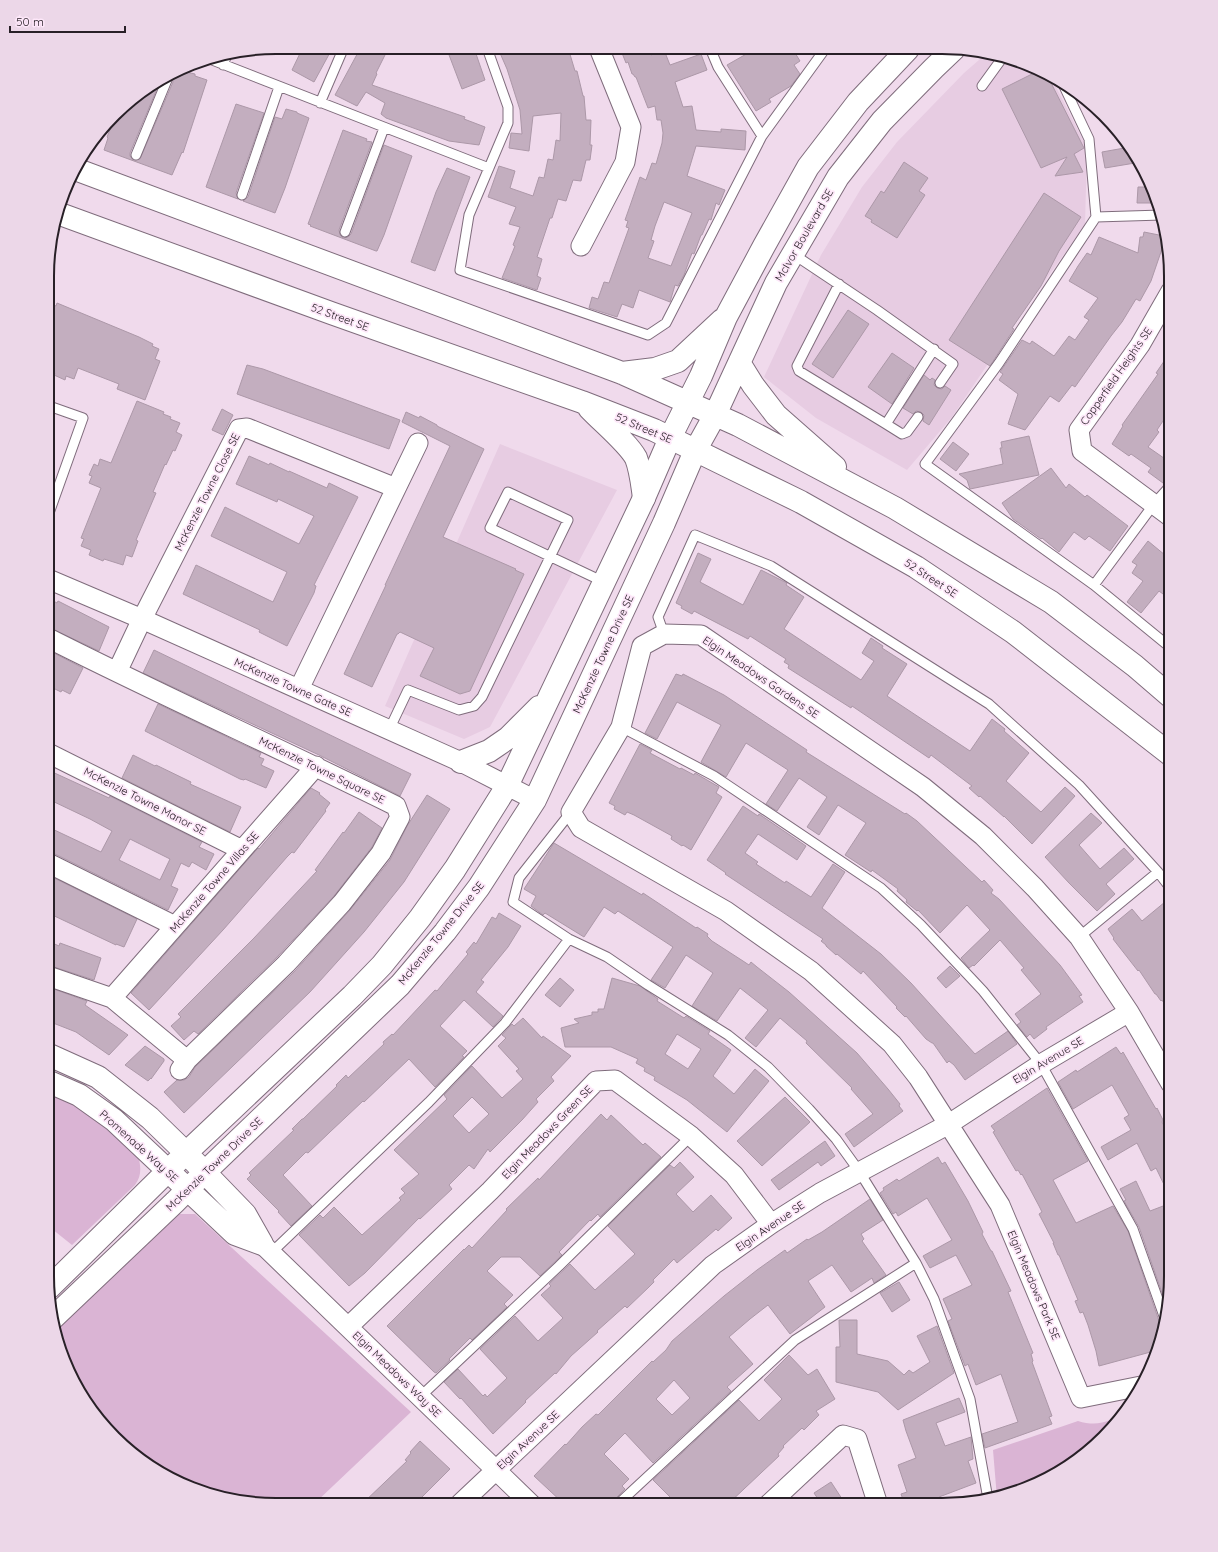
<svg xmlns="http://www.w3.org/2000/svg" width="1218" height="1552" font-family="Quicksand,sans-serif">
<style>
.built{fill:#e7cce2}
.green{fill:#dab4d4}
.building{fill:#c3aebf;stroke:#ac98a8;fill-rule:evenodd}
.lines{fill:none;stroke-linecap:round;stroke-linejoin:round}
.service-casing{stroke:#7f6c7c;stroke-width:11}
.minor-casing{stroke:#7f6c7c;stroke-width:21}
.tertiary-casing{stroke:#7f6c7c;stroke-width:24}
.secondary-casing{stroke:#7f6c7c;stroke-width:24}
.service{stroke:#fff;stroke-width:9}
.minor{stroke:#fff;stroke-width:19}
.tertiary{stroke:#fff;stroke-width:22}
.secondary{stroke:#fff;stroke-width:22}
.labels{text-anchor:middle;stroke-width:3.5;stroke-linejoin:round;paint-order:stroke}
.street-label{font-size:11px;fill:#282027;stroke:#fde7f9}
.rim{fill:none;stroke:#282027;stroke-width:2}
</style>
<rect width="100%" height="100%" fill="#f0daec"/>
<path class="built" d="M987,53L1029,64L1050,75L1087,148L1085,225L1034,296L952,417L907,470L816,418L764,377L821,255L862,187L897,142L964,73Z
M500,444L617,490L490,727L464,739L385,706Z"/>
<path class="green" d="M47,1088L100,1121L138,1156C141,1166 142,1176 135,1185L72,1245L47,1225Z
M178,1214H195L411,1412L314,1504H261L203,1493L149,1467L114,1438L78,1390L55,1335L54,1331Z
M1127,1410L1104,1438L1056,1474L997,1498L993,1450L1078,1421C1098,1427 1110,1422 1127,1410Z"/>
<path class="building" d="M303,47H333L314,82L292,70Z
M361,47H389L376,73L377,74L372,85L465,117L464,119L485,127L479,145L449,141L386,118L381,114L385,103L366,92L357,106L335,95Z
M446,47L474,48L485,80L462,89Z
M515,48H564L566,52L569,51L575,71H577L583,96H584L586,120H591L590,145H592L590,160H586L581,181L573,180L566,201L558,199L552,218H550L537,257L542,259L537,276L541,278L537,290L502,278L515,246L513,245L520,227L509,224L516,207L488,197L499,166L515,171L510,188L533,196L539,177L544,178L548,159L553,160L556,140L560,141L561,113L533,116L529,151L509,148L511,133L522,134L520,110L507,69L500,53Z
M620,48H648L651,55L664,50L670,65L701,54L707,70L675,82L683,107L692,106L696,130L721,132V129L746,131L745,150L696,146L687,176L725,190L719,205L716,203L711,220L709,219L702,235H701L694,254L692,253L684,275L678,286L675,285L670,302L639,290L633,308L622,304L617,317L589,308L592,297L598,299L604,282L609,283L629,228L626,227L628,221L625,220L631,203L640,177L646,180L652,163L656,164L662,143L663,133L661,120H657L655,106L648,108L636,77H635L633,74H632L628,62L626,63ZM664,202L692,213L671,266L648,258L654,241L651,240L655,226Z
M757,48H792L800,61L794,65L800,74L791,86L769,99L771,102L756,111L727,65Z
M1040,70L1046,73L1084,148L1074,154L1083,172L1055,176L1067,157L1041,168L1002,89Z
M182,71L195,74V76L207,80L183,153L182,152L172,175L104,150L108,138L107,137L116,115L125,104L159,84L130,153V156L133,160L140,159L173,82L172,77Z
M236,104L264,113L236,193L238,199L206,187Z
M286,109L297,112V113L309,118L285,188L275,213L243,201L248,197L275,117L282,119Z
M343,130L367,139L366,141L372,142L339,230L340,235L343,238L348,237L351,234L384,145L412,156L384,235L377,251H376L310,226L311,225L308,224Z
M1130,147L1141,162L1105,168L1102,152Z
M904,162L928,178L919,191L925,195L897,238L871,222L872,220L865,216L881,191L884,193Z
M447,168L470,177L435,271L411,262L436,192Z
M1138,187H1151L1158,203H1137Z
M1044,193L1081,217L1059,251L1041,286L1012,328L1014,329L990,366L949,340Z
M1144,232L1164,236L1163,243H1164L1151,281L1140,301L1136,299L1122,322L1111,336L1075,387L1072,385L1059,402L1050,396L1025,430L1008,424L1018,394L999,380L1003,374L1000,372L1022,340L1030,344L1032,341L1054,356L1069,336L1075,340L1089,320L1084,317L1098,298L1069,281L1078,266L1087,253L1091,255L1099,237L1138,253L1140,237H1143Z
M49,303L56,306L57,303L139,337L153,344L152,346L159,349L155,359L160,361L145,400L117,389L119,384L78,368L74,379L66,376L65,380L54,375L55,373L49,371L53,358L49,356Z
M848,310L869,324L833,378L812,364Z
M1171,351V409L1157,430L1159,432L1148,447L1171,463V471L1163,483L1148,472L1151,468L1131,454L1129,456L1112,444L1123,426L1122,425L1158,374L1156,373Z
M892,353L914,368L892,404L868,387Z
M247,365L263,369L400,420L389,449L237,394Z
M924,375L930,380L932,378L935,380L934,385L937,388L942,389L945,386L951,390L929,425L923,421L924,415L921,412L916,411L913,414L903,408Z
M137,401L164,412L163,414L171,417L170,419L180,423L176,432L182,435L175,451L173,450L166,465L165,464L153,492L156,493L136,540L138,541L132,557L126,555L123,565L104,559L103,561L89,555L91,550L81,546L84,539L81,538L101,488L89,483L92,476L89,475L94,464L98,466L100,459L111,463Z
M222,409L233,415L223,435L212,430Z
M406,412L419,418L420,416L437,425V426L484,449L443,537L516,569L515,570L524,574L470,691L460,694L420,676L434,648L400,632L398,634H397L372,687L344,674L386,585H385L450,446L402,422Z
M1029,436L1039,475L970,489L967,480L959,474L1003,464L1000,448H1002L1001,442Z
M953,442L969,454L956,471L940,459Z
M249,456L265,463L269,465L270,463L289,472V471L327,488L329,483L358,497L314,585L316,586L314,593L287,646L259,632L260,630L183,594L196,565L273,602L287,572L211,536L225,507L299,544L314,516L278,499L277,502L236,484Z
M1051,468L1066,488L1069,484L1085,497L1087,495L1128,526L1110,551L1089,536L1085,540L1074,532L1059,552L1042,538L1041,539L1013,519L1002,503Z
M1148,541L1171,560V600L1159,591L1141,613L1127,602L1143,581L1132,573L1137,565L1132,562Z
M698,553L711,559L700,582L743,605L761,570L787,583L786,585L804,597L784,629L861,680L874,661L862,653L871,638L883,646L882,648L907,664L887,696L970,751L992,719L1005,729L1004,731L1029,753L1006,781L1041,812L1065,787L1075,796L1032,844L1004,816V817L980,796L979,797L969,788L972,786L931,755L929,758L852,706L851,708L788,668L789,665L784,662L786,659L750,636L748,639L694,611L692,614L681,608L682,606L676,603Z
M48,598L57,603L58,601L109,627L99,651L48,627Z
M48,650L83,668L70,694L62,690L61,692L51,687L53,684L48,682Z
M154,650L411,774L400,796L319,755L143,673Z
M676,674L682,676L683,674L724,695L807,750L806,752L905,814L906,813L917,821L982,882L984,880L993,890L991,893L999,899L1060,965L1082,995L1079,996L1083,1002L1046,1027L1047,1029L1034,1039L1030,1034L1027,1037L1017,1025L1021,1022L1015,1014L1041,994L1021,970L1024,968L1000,940L974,966L973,965L969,968L961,958L990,930L967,905L940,933L918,910L917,911L906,902L907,900L897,891L898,889L872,870L871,872L845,855L866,823L838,805L819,835L807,827L827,797L799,778L777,811L766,804L788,770L746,743L726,777L701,762L721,725L677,702L657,739L645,733Z
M158,704L261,753L259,757L264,759L261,765L274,771L266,788L245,779L244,780L240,779L145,731Z
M640,744L652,750L650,753L680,769L681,768L694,775L695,773L719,787L716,793L722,797L691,850L683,845L682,846L671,839L672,836L634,815L627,812L625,815L614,809L615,806L609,803Z
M133,755L155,766L156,765L191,782L190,784L241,807L230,832L122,778Z
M48,770L109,798L110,796L202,842L199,847L214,854L206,870L192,862L189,867L181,863L171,886L178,889L168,910L53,853L48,852V827L101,852L112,831L90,819L48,799ZM130,839L170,859L160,880L119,860Z
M311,788L320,793L319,794L330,803L325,810L326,811L294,853L292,852L287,857L223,930L149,1010L131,993L258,848L259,849Z
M427,795L450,809L404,882L364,932L310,992L184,1113L164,1092L177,1080H184L189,1077L195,1067L294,972L350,910L390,860L407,826Z
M743,806L758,816L759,814L806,846L797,860L758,834L745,853L758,862L756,864L785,883L786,881L811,897L833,864L845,872L822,908L881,954L911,983L975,1054L1008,1031L1017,1044L965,1080L954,1065L949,1061L947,1063L933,1043H932L926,1039L906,1016L905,1017L896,1008L897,1007L863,971L861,974L837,954L836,955L826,946V945L821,941L823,939L725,874L726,873L707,860Z
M359,812L382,828L372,847L334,896L278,956L198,1034L194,1031L184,1040L171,1026L181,1017L178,1014L254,938L317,871L315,870L343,832L344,833Z
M1091,813L1102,823L1079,845L1100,869L1124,848L1134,859L1106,884L1115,894L1097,911L1069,883L1045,857Z
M554,843L642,895L643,893L696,928L697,927L708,934L707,936L712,941L743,961L749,965L751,962L757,967L789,992L857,1053L888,1089L900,1104L899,1106L903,1111L854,1147L845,1134L873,1114L851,1089L852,1088L806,1043L807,1041L780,1018L756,1047L745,1038L768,1010L740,988L717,1021L692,1006L713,973L686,955L665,988L651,980L673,947L618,911L615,914L604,907L584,937L545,913L543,915L531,906L536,896L524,889Z
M48,875L137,919L124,947L116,944V945L48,913Z
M1171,897V1014L1162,1000L1161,1001L1156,994H1155L1139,970L1138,971L1113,939L1114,938L1108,929L1132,909L1142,921Z
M499,913L521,926L508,947L481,980L484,982L476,992L503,1016L493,1027L464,1000L440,1026L467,1051L462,1056L464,1057L435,1087L409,1059L364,1102L363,1101L330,1132L308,1153L306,1152L283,1175L312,1206L291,1226L278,1212L279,1211L247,1179L251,1175L249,1173L294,1130L292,1129L302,1119H303L337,1086L336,1085L346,1075L348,1078L384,1044L383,1042L392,1034L393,1035L435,990L437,991L468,954L466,952L474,942L476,944L492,917L496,919Z
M48,941L59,946L60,943L101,958L94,980L48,965Z
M950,966L960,976L946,988L937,978Z
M560,978L574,990L560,1007L545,995Z
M612,978L640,986L658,999L657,1001L684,1018L686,1016L710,1031L708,1034L731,1050L713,1076L734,1094L755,1069L769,1081L727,1132L687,1100L654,1080L655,1077L644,1071L645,1068L636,1063L638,1059L611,1047H565L561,1028L579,1023L574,1019L592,1015V1012H598V1009H604ZM677,1034L701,1049L688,1069L665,1054Z
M48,987L87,1001L85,1005L128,1035L109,1055L76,1032L48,1021Z
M523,1018L542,1038L543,1036L571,1056L551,1077L554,1081L536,1099L538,1102L522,1120L490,1152L488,1149L474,1169L469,1165L449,1185L452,1189L420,1219L419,1218L365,1273L349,1286L299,1235L320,1215L323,1218L334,1207L362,1235L401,1200L399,1198L405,1193L401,1189L419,1174L394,1150L447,1099L444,1095L472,1066L502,1098L523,1079L516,1071L519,1069L498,1046L506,1038L502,1035L512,1024L514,1026ZM472,1097L489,1114L469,1133L453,1116Z
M145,1046L164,1059V1061L151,1079V1078L148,1081L125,1065Z
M1116,1047L1121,1054L1123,1052L1156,1109L1157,1108L1163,1120L1162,1122L1171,1139V1199L1156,1168L1151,1171L1137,1143L1108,1160L1101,1147L1131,1130L1124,1118L1129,1115L1112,1085L1073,1109L1058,1082L1076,1070L1077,1072Z
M1047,1088L1088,1161L1053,1180L1076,1223L1113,1206L1128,1231L1159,1321L1164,1325L1158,1350L1099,1366L1096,1351L1088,1325L1083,1312L1080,1313L1075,1301L1078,1300L1059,1255H1058L1053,1243H1054L1039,1214L1042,1212L1039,1206L1022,1174L1021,1175L1018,1170L1016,1171L993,1132L995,1131L991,1126Z
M785,1097L810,1122L762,1166L737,1141Z
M601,1114L607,1120L611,1115L643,1145L645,1143L661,1157L600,1217L598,1214L591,1221L590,1220L559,1252L562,1255L540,1276L520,1257H501L487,1271L513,1295L504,1304L507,1307L472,1340L470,1338L449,1359L450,1360L436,1373L434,1372L387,1326L464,1249V1250L469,1245L472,1248L507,1210L506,1209L538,1178L539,1180Z
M825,1141L835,1156L821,1166L818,1162L779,1190L771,1180Z
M938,1157L942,1164L945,1162L968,1201L983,1232L982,1234L991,1251H992L1011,1291L1008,1292L1033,1353L1031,1354L1033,1361L1032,1362L1052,1416L1049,1417L1052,1424L985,1448L982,1434L1018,1422L1001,1374L976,1385L968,1364L965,1366L948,1321L952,1319L943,1299L972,1285L956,1255L930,1268L923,1256L952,1240L927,1198L898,1216L896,1212L893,1214L880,1193L884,1190L883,1188L897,1179L899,1181Z
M680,1162L694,1177L676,1194L693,1212L711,1195L732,1218L718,1231L716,1229L677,1263L674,1259L653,1280L654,1282L649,1287L627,1308L625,1306L597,1331L598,1332L571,1356L556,1374L555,1373L525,1401L526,1402L493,1434L461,1398L460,1399L444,1382L458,1369L483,1396L485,1394L487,1397L507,1378L480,1349L515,1316L538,1341L563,1318L541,1295L551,1286L549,1284L570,1264L595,1290L635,1254L608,1226L670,1165L674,1168Z
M1136,1181L1150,1211L1171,1203V1291L1167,1307L1139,1227L1124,1201L1126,1200L1120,1189Z
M870,1199L883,1220L861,1234L864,1239L862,1241L886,1275L874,1283L872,1278L851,1292L832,1265L808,1281L825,1307L790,1334L768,1305L750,1319L729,1337L753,1364L727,1387L731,1391L653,1463L625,1433L604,1454L629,1479L622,1486L625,1489L613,1501L611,1505L564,1504L534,1476L565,1444L566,1445L582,1427L596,1414L598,1415L652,1361L653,1362L666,1350L672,1341L724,1296L757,1270L785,1250L787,1253L807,1239L808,1240L822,1232ZM674,1380L690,1398L672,1415L656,1399Z
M899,1282L910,1300L892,1312L880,1293Z
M839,1320H857V1354L888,1361L904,1375L909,1370L913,1373L930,1362L917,1336L937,1326L954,1373L898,1410L878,1392L836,1382V1347H840Z
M789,1355L808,1375L817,1369L835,1399L816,1411L819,1415L804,1430L802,1428L783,1446L784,1447L778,1454L779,1456L727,1505H678L653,1480L739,1400L759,1421L782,1399L764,1380Z
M959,1398L965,1412L936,1423L945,1446L971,1437L973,1459L968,1461L976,1483L939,1497L942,1505H905L901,1494L907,1492L898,1465L916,1458L906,1431L903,1420Z
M420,1441L450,1469L415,1504H362L407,1461L405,1460L411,1453L410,1452Z
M831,1482L846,1505H822L814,1493Z"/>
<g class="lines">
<g class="service-casing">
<path id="service" d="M487,48L508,107V123L469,215L460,270L648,335L666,323L762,136L825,49
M710,48L718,67L762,136
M207,58L489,168
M223,65L227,55
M1062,82L1089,139L1096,217L999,363L925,464L1094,585L1171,648
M982,86L1003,57
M320,103L344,47
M136,155L167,80
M242,195L279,87
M1096,217L1162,215
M345,232L384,128
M793,254L877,310L953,364L940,383
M839,284L797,366L799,371L886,424L934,349
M886,424L902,434L907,432L918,417
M48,516L83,418L49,406
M1094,585L1154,504L1171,485
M664,634L658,617L695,535L771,566L989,704L1079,785L1158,872L1171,889
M621,727L714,776L881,888L921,925L983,991L1041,1064L1133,1229L1165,1319
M389,730L408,690L459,710L474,706L482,697L568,520L508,492L490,528L604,582
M571,812L519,878L513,902L569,939L607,957L648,985L728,1035L768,1067L809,1109L836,1139L859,1171L916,1263L934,1299L970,1399L988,1499
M1079,937L1158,872
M271,1253L429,1102L505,1023L569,939
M421,1396L559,1266L691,1136
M617,1505L795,1340L916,1263"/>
</g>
<g class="minor-casing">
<path id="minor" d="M581,246L625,162L631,127L599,48
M1171,517L1082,451L1079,430L1140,345L1171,291
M48,579L142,619L461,762L535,800
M48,638C163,696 281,749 396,806L400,817L381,853L342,903L286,964L187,1060L180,1070
M117,672L142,619L239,429L247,428L396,488
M299,689L418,443
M48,753L242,850
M48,863L175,926
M48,976L112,998L187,1060
M112,998L316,766
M262,1244L532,1505
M348,1327L490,1191L596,1081L615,1080L691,1136L734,1175L771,1224
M1141,1386L1081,1398L1000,1205L918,1077L892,1044L811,971L726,911L581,828L571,812L621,727L642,646L664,634L701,635L923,787L983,836L1035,888L1079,937L1129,1012L1171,1084
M460,1504L713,1265L771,1224L820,1193L949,1124L1041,1064L1129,1012
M768,1505L843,1435L857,1439L878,1505"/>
</g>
<g class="tertiary-casing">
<path id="tertiary" d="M461,762L489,751L508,738L539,707
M47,1054L98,1077L150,1118L186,1153L245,1214L262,1244
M47,1081L79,1095L114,1120L235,1234L262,1244
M49,1288L186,1153L352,996L382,965L420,918L455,869L507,786L644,498L670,438
M53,1318L175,1202L205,1172L400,985L445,932L479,887L535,800L664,523L695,451"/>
</g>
<g class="secondary-casing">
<path id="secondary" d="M75,169L622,373L738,425L895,508L1051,602L1135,666L1171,697
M60,214L331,313L582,402L654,430L801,502L916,567L1013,632L1171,755
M740,364L753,385L776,415L835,467
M622,373L655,369L678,361L722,320
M589,408C601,421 628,443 636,458C641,471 642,484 644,498
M670,438L701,376L726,317L764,246L808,167L858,102L908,49
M695,451L715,415L776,283L838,177L882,121L934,68L954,49"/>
</g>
<use href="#service" class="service"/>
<use href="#minor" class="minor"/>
<use href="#tertiary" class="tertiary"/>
<use href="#secondary" class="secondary"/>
</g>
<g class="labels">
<g class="street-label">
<text transform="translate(804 235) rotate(-60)" y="4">McIvor Boulevard SE</text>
<text transform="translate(340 317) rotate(20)" y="4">52 Street SE</text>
<text transform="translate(1116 376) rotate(-55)" y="4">Copperfield Heights SE</text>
<text transform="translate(644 428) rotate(23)" y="4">52 Street SE</text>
<text transform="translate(207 492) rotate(-63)" y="4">McKenzie Towne Close SE</text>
<text transform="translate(931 578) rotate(33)" y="4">52 Street SE</text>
<text transform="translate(603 654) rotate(-65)" y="4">McKenzie Towne Drive SE</text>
<text transform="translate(761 677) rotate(34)" y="4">Elgin Meadows Gardens SE</text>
<text transform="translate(293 687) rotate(24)" y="4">McKenzie Towne Gate SE</text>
<text transform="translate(322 770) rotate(26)" y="4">McKenzie Towne Square SE</text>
<text transform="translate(145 801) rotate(27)" y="4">McKenzie Towne Manor SE</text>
<text transform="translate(214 882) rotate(-49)" y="4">McKenzie Towne Villas SE</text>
<text transform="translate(441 933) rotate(-51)" y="4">McKenzie Towne Drive SE</text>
<text transform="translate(1048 1060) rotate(-31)" y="4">Elgin Avenue SE</text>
<text transform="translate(547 1132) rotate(-46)" y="4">Elgin Meadows Green SE</text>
<text transform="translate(139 1146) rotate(42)" y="4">Promenade Way SE</text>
<text transform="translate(214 1164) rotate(-44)" y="4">McKenzie Towne Drive SE</text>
<text transform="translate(770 1226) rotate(-34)" y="4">Elgin Avenue SE</text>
<text transform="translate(1034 1285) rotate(67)" y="4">Elgin Meadows Park SE</text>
<text transform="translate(397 1374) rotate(44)" y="4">Elgin Meadows Way SE</text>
<text transform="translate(528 1440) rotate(-43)" y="4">Elgin Avenue SE</text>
</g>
</g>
<path d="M0 0H1218V1552H0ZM276 54H942A222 222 0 0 1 1164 276V1276A222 222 0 0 1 942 1498H276A222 222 0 0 1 54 1276V276A222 222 0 0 1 276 54Z" fill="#ecd7e8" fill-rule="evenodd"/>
<path class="rim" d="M276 54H942A222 222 0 0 1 1164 276V1276A222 222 0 0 1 942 1498H276A222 222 0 0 1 54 1276V276A222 222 0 0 1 276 54Z"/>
<path d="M10 26v6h115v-6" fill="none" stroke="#282027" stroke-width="2"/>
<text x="16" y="26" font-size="12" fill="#282027" stroke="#fde7f9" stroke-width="3" paint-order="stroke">50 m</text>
</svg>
